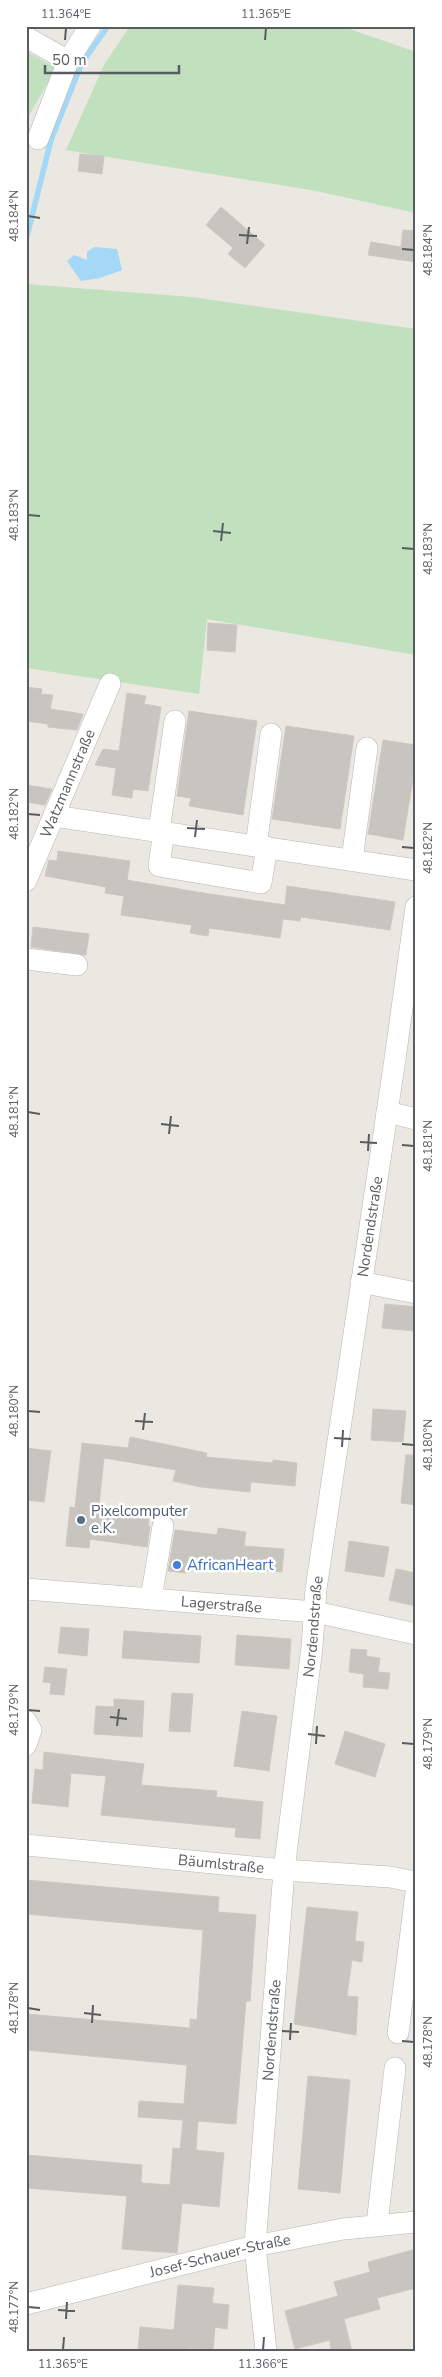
<svg xmlns="http://www.w3.org/2000/svg" width="442" height="2377" font-family="'Nunito Sans',sans-serif">
<style>
.green{fill:#c0e0be}
.water{fill:#a4d8f7}
.lines{fill:none;stroke-linecap:round;stroke-linejoin:round}
.stream{stroke:#a4d8f7;stroke-width:5.5}
.building{fill:#c8c4c0;stroke:#cec9bf}
.minor-casing{stroke:#b3b6ba;stroke-width:22}
.minor{stroke:#fff;stroke-width:21}
.ticks{fill:none;stroke:#595c60;stroke-width:2}
.service-dot{fill:#5c6f8a;stroke:#fff;stroke-width:2}
.shop-dot{fill:#3f7fe0;stroke:#fff;stroke-width:2}
.labels{text-anchor:middle;stroke-width:5;stroke-linejoin:round;paint-order:stroke}
.street-label{font-size:15px;fill:#595c60;stroke:#fff}
.service-label{font-size:15px;fill:#4e5e75;stroke:#fff;text-anchor:start}
.shop-label{font-size:15px;fill:#366cbe;stroke:#fff;text-anchor:start}
.neatline{fill:none;stroke:#595c60;stroke-width:2}
.ticks-label{font-size:12px;text-anchor:middle;fill:#595c60}
</style>
<rect width="100%" height="100%" fill="#eae8e0"/>
<path class="green" d="M130,26H341L416,52V213L316,191L66,150L104,65Z
M26,51L56,68L26,121Z
M26,284L191,297L416,329V655L207,619L199,694L26,668Z"/>
<path class="water" d="M94,247L117,249L122,270L100,278L81,281L67,261L74,255L87,260V252Z"/>
<g class="lines">
<path class="stream" d="M26,240L51,140L82,63L108,26"/>
</g>
<path class="building" d="M80,154L104,156L102,174L78,171Z
M221,207L265,245L245,268L228,254L233,248L206,225Z
M403,230L416,231V262L368,255L371,242L401,247Z
M208,623L237,625L235,652L207,650Z
M26,687L42,689L41,694L53,695L50,709L83,714L77,730L48,727V724L26,721Z
M127,693L146,696L144,704L161,707L148,791L133,789L132,798L112,795L116,768L95,765L103,749L119,751Z
M189,711L257,721L243,815L189,806L191,798L177,796Z
M286,726L354,736L340,829L272,819Z
M383,740L416,745V761L403,840L368,834Z
M26,785L52,789L45,805L26,802Z
M58,851L130,861L127,880L197,892L285,905L287,886L395,902L390,930L301,917L300,921L283,919L280,938L209,928L208,936L190,933L192,925L121,915L124,896L105,893L106,887L45,876L49,860L57,861Z
M33,927L89,934L86,955L31,947Z
M385,1304L416,1307L414,1331L382,1328Z
M373,1409L406,1411L403,1442L371,1440Z
M130,1437L207,1453L206,1457L273,1463V1460L297,1463L295,1486L251,1482L250,1492L201,1487L173,1481L176,1470L104,1458L99,1506L150,1513L148,1526H150L147,1547L90,1539L89,1548L66,1546L70,1507L75,1508L82,1443L128,1448Z
M26,1448L51,1451L44,1502L26,1500Z
M406,1455H416V1505L401,1503Z
M218,1528L246,1532L244,1546L284,1549L282,1572L250,1569V1566L189,1556L186,1573L168,1571L175,1530L217,1535Z
M349,1541L389,1547L384,1577L345,1571Z
M396,1569L416,1573V1606L389,1600Z
M61,1627L89,1629L87,1656L58,1653Z
M124,1631L201,1636L199,1663L122,1658Z
M237,1635L291,1639L289,1669L235,1665Z
M351,1649L367,1650L366,1656L380,1658L378,1672L390,1673L388,1689L363,1687L364,1674L349,1672Z
M45,1667L67,1669L64,1695L50,1694L51,1683L43,1682Z
M172,1693L193,1694L190,1732L169,1731Z
M114,1699L144,1701L142,1737L94,1734L96,1706L114,1707Z
M242,1711L277,1716L269,1771L234,1766Z
M345,1731L385,1744L375,1777L335,1764Z
M44,1752L144,1764L141,1785L217,1791L216,1797L263,1802L260,1839L235,1837L236,1828L101,1815L106,1776L71,1773L68,1807L32,1803L35,1769L43,1770Z
M27,1880L219,1897L218,1912L256,1915L250,2001H246L236,2124L198,2121L196,2150L224,2153L219,2207L182,2203L177,2253L122,2249L127,2196L26,2188V2155L142,2165L141,2183L170,2185L173,2148L180,2149L183,2120L138,2117L139,2101L184,2104L187,2065L26,2050V2014L190,2028V2019L197,2020L203,1930L26,1914Z
M307,1907L358,1912L355,1941L364,1942L362,1962L352,1960L347,1996L358,1997L356,2035L294,2024Z
M308,2076L350,2080L340,2193L298,2189Z
M416,2249V2288L377,2298L380,2309L344,2319L352,2351H331L330,2340L295,2349L285,2311L338,2296L334,2282L370,2272L368,2262Z
M178,2285L214,2288L212,2303L229,2305L227,2329L215,2327L213,2350L190,2348L189,2351H138L140,2327L174,2330Z"/>
<g class="lines">
<g class="minor-casing">
<g id="minor">
<path d="M26,37L68,61"/>
<path d="M38,139L68,61L90,26"/>
<path d="M54,816L416,870"/>
<path d="M159,831L175,721"/>
<path d="M164,831L159,866L261,883L267,847"/>
<path d="M256,846L271,734"/>
<path d="M352,860L367,748"/>
<path id="s1" d="M26,881L110,684"/>
<path d="M26,959L77,965"/>
<path d="M387,1112L416,1119"/>
<path d="M361,1282L416,1293"/>
<path id="s2" d="M26,1589L315,1612L416,1634"/>
<path d="M151,1599L163,1526"/>
<path d="M26,1721L31,1730L26,1745"/>
<path id="s3" d="M26,1845L284,1870L390,1877L416,1882"/>
<path d="M398,2033L416,1893"/>
<path d="M377,2224L395,2068"/>
<path id="s4" d="M26,2304L255,2246L343,2229L416,2222"/>
<path id="s5" d="M266,2351L255,2246L284,1870L312,1647L316,1589L395,1059L416,907"/>
</g>
</g>
<use href="#minor" class="minor"/>
</g>
<path class="ticks" d="M65,40L66,28M265,40L266,28M28,216L40,218M239,235L257,236M247,244L249,227M402,249L414,250M28,515L40,516M213,531L231,533M221,541L223,523M402,548L414,549M28,814L40,815M187,828L205,829M195,837L197,820M402,847L414,848M28,1112L40,1114M161,1124L179,1126M169,1134L171,1116M360,1142L377,1143M402,1145L414,1146M368,1151L369,1134M28,1411L40,1412M135,1421L153,1422M143,1430L145,1413M334,1438L351,1439M402,1444L414,1445M342,1447L343,1430M28,1710L40,1711M110,1717L127,1719M117,1726L119,1709M308,1734L325,1736M402,1743L414,1744M316,1744L317,1726M28,2008L40,2010M84,2013L101,2015M92,2023L93,2005M282,2031L299,2032M290,2040L291,2023M402,2041L414,2042M28,2307L40,2308M58,2310L75,2311M66,2319L67,2302M63,2350L64,2337M263,2350L264,2337"/>
<circle class="service-dot" cx="81" cy="1520" r="5"/>
<circle class="shop-dot" cx="177" cy="1565" r="5"/>
<g class="labels">
<g class="street-label">
<text dy="5" stroke="none"><textPath href="#s1" startOffset="106">Watzmannstraße</textPath></text>
<text dy="5" stroke="none"><textPath href="#s5" startOffset="1132">Nordendstraße</textPath></text>
<text dy="5" stroke="none"><textPath href="#s2" startOffset="196">Lagerstraße</textPath></text>
<text dy="5" stroke="none"><textPath href="#s5" startOffset="728">Nordendstraße</textPath></text>
<text dy="5" stroke="none"><textPath href="#s3" startOffset="196">Bäumlstraße</textPath></text>
<text dy="5" stroke="none"><textPath href="#s5" startOffset="322">Nordendstraße</textPath></text>
<text dy="5" stroke="none"><textPath href="#s4" startOffset="200">Josef-Schauer-Straße</textPath></text>
</g>
<g class="service-label">
<text x="91" y="1516">Pixelcomputer<tspan x="91" dy="17">e.K.</tspan></text>
</g>
<g class="shop-label">
<text x="187" y="1570">AfricanHeart</text>
</g>
</g>
<rect width="442" height="2377" fill="none" stroke="#ffffff" stroke-width="55"/>
<path d="M45 65v8h134v-8" fill="none" stroke="#595c60" stroke-width="2.5"/>
<text x="52" y="65" font-size="15" fill="#595c60" stroke="#ffffff" stroke-width="4" paint-order="stroke">50 m</text>
<rect x="28" y="28" width="386" height="2322" class="neatline"/>
<g class="ticks-label">
<text x="66" y="18">11.364°E</text>
<text x="266" y="18">11.365°E</text>
<text transform="translate(14 216) rotate(-90)" y="4">48.184°N</text>
<text transform="translate(428 250) rotate(-90)" y="4">48.184°N</text>
<text transform="translate(14 515) rotate(-90)" y="4">48.183°N</text>
<text transform="translate(428 549) rotate(-90)" y="4">48.183°N</text>
<text transform="translate(14 814) rotate(-90)" y="4">48.182°N</text>
<text transform="translate(428 848) rotate(-90)" y="4">48.182°N</text>
<text transform="translate(14 1112) rotate(-90)" y="4">48.181°N</text>
<text transform="translate(428 1146) rotate(-90)" y="4">48.181°N</text>
<text transform="translate(14 1411) rotate(-90)" y="4">48.180°N</text>
<text transform="translate(428 1445) rotate(-90)" y="4">48.180°N</text>
<text transform="translate(14 1710) rotate(-90)" y="4">48.179°N</text>
<text transform="translate(428 1744) rotate(-90)" y="4">48.179°N</text>
<text transform="translate(14 2008) rotate(-90)" y="4">48.178°N</text>
<text transform="translate(428 2042) rotate(-90)" y="4">48.178°N</text>
<text transform="translate(14 2307) rotate(-90)" y="4">48.177°N</text>
<text x="63" y="2368">11.365°E</text>
<text x="263" y="2368">11.366°E</text>
</g>
</svg>
